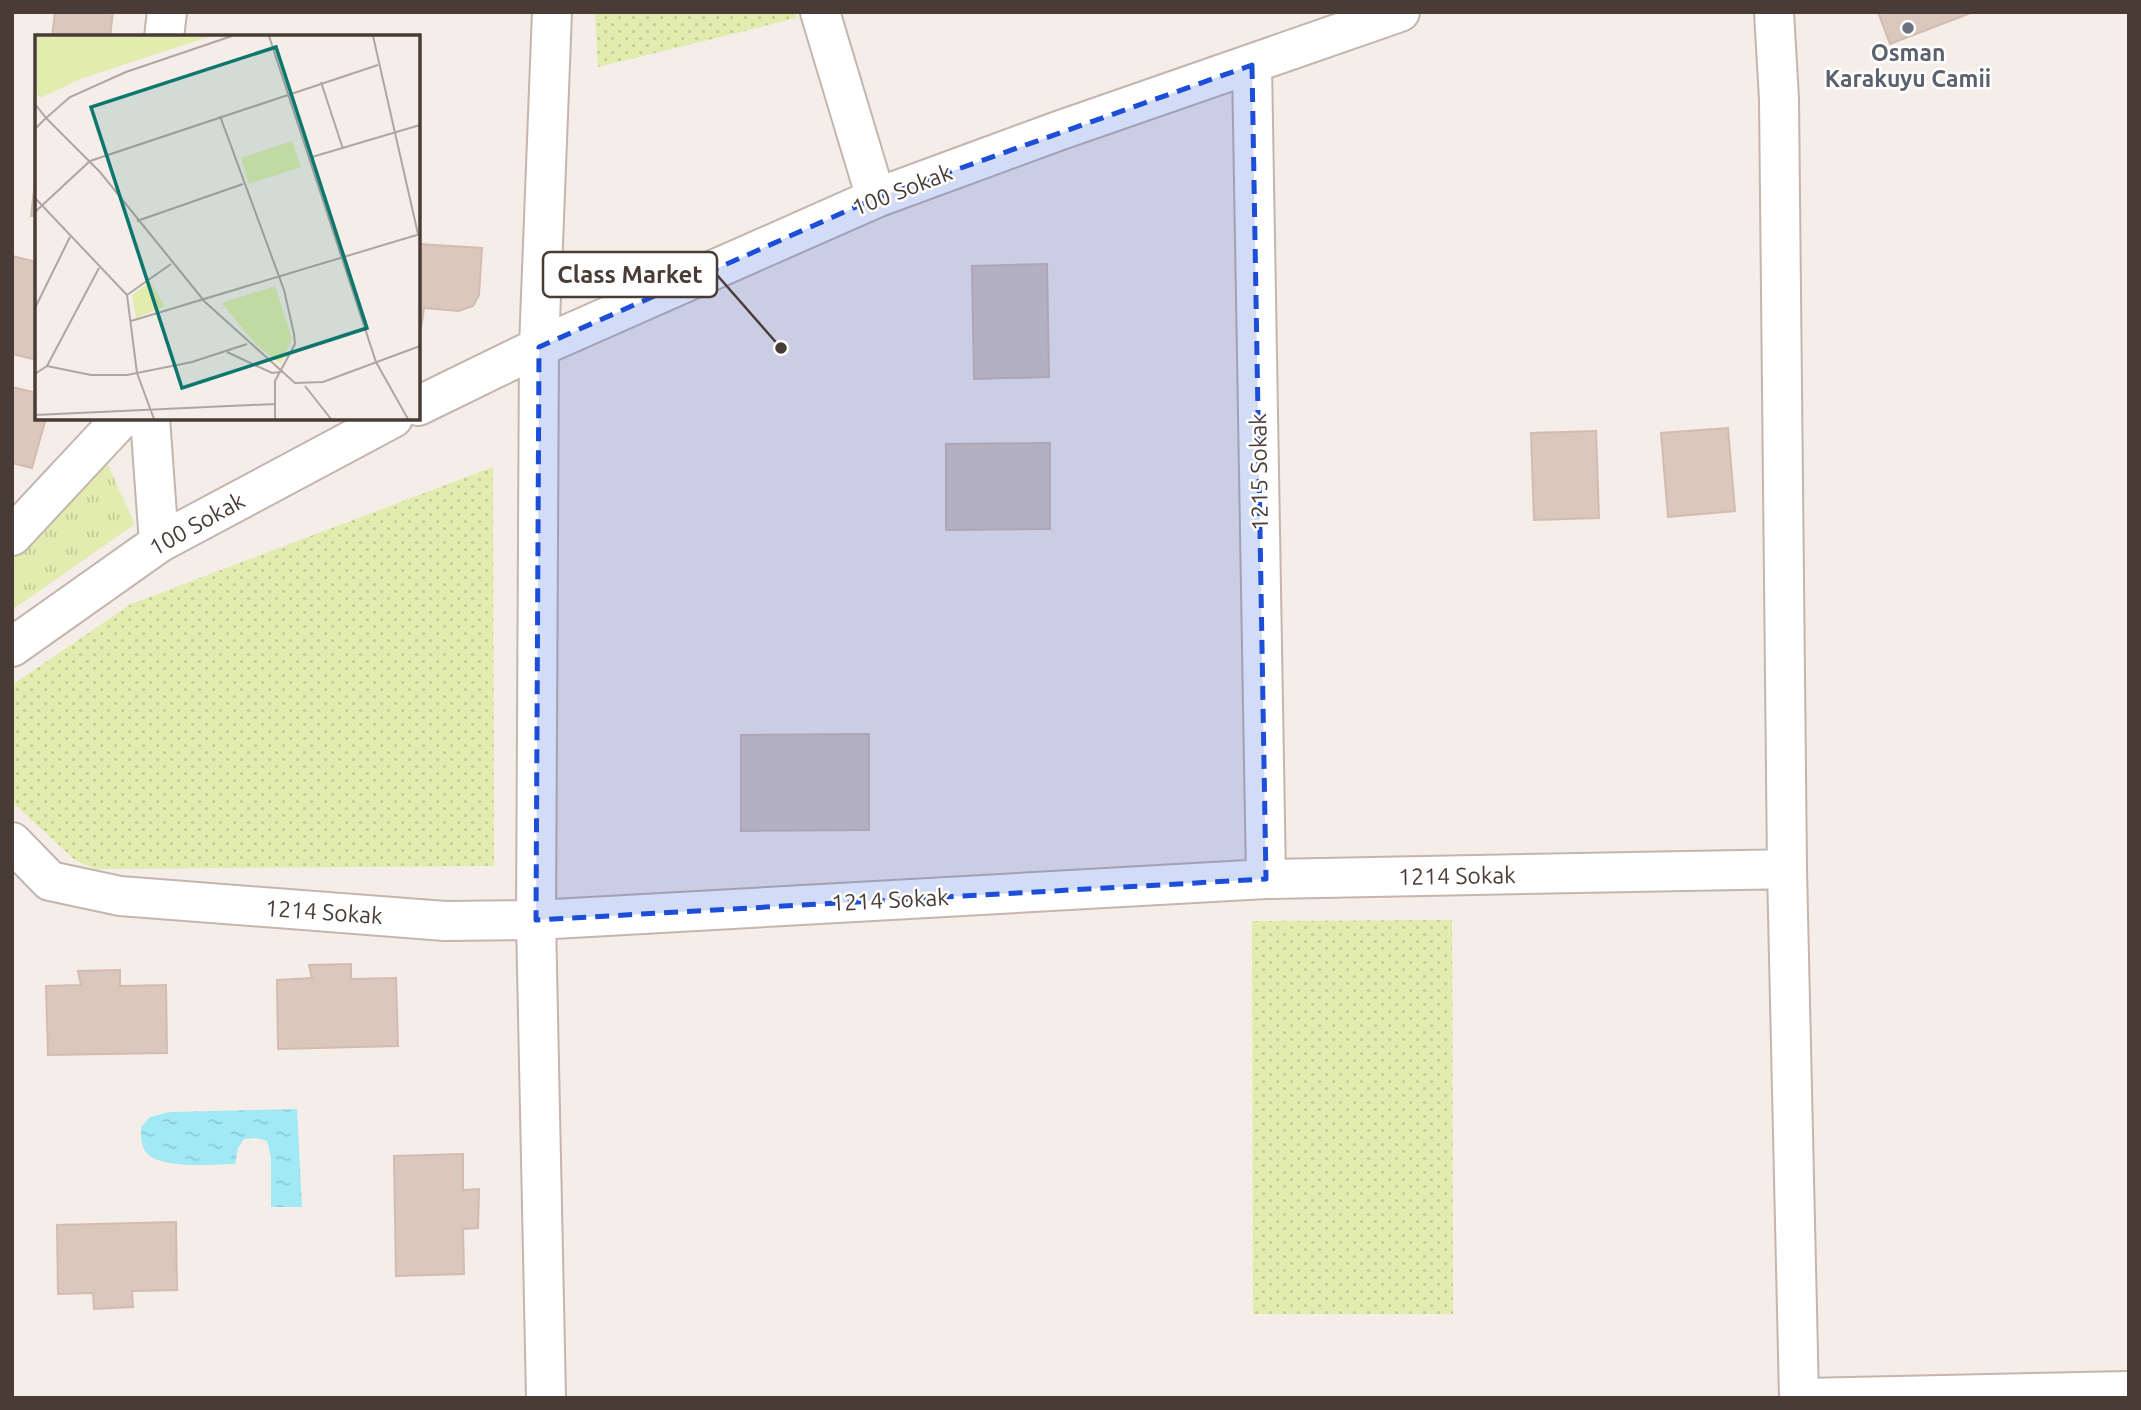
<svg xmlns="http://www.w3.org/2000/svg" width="2141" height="1410" font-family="Ubuntu,sans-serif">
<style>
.grass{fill:url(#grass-tufts)}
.park{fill:url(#park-dots)}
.water{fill:url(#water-ripples)}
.building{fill:#dac8bf;stroke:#d3bbaf;stroke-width:2}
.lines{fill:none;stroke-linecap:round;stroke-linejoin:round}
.minor-casing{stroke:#c4b5ad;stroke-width:42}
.minor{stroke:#fff;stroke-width:38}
.marked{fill:#1d4ed8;fill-opacity:0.2;stroke:#1d4ed8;stroke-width:5;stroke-dasharray:14 9;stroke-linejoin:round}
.worship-dot{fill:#6b7280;stroke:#fff;stroke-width:2.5}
.labels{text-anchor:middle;stroke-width:5;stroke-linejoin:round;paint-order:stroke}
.worship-label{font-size:23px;font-weight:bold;fill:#5b616d;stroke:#fff}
.street-label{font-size:23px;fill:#493c36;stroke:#fff}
.inset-road{fill:none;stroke:#b0a6a1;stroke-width:2}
.view{fill:#0f766e;fill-opacity:0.15;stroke:#0f766e;stroke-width:3.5}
.inset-edge{fill:none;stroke:#493c36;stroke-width:3.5}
.leader{fill:none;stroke:#493c36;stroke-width:2.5}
.callout-dot{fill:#493c36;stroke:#fff;stroke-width:2.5}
.callout{fill:#fff;stroke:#493c36;stroke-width:2.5}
.callout-label{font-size:24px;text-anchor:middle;font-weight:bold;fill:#493c36}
</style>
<defs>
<pattern id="grass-tufts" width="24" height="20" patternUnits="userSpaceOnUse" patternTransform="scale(1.75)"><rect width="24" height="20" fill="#e1ecae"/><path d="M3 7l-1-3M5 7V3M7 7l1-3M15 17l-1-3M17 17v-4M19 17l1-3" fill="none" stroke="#c3cb96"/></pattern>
<pattern id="park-dots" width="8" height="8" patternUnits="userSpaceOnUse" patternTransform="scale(1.75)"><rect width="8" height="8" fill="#e1ecae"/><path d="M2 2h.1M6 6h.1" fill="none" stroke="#c3cb96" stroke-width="1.8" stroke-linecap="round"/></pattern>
<pattern id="water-ripples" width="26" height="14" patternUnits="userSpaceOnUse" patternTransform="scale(1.75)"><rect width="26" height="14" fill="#a1eaf5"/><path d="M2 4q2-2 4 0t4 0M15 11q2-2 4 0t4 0" fill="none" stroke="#8ccad3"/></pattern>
</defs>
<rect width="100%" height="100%" fill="#f5ede8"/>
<path class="grass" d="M100,448L135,524L12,610V532Z"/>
<path class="park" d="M595,12H795L797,18L598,67Z
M493,467L494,866L97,869L76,861L12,802V685L131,604Z
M1452,920L1453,1314H1253L1252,921Z"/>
<path class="water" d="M297,1109L302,1207H271V1158L267,1141L257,1138L244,1139L238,1148L235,1164C214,1164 155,1171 144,1149C141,1143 141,1134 141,1127L150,1117L170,1112Z"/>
<path class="building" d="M55,12H113L110,37H52Z
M1878,12H1973L1890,44Z
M37,165V216H31Z
M418,244L482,248L479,295L473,306L459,311L424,308L421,328H418Z
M12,256L37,262V360L12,354Z
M1047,264L1049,377L974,379L972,266Z
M12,387L37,393V418H46L32,468L12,463Z
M1728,428L1735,511L1668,517L1661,433Z
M1596,431L1599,518L1534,520L1531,433Z
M1050,443V529L946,530V444Z
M869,734V830L741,831V735Z
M351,964V979L396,978L398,1046L278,1049L277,980L312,978L309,965Z
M120,970V986L166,985L167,1053L48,1055L46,986L81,985L78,971Z
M463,1154V1190L479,1189L478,1228L463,1229L464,1274L396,1276L394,1156Z
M176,1222L177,1290L132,1291L133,1307L94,1309L93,1293L58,1294L57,1225Z"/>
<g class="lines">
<g class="minor-casing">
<path id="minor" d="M820,12L876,198
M1774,12L1779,99L1787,869L1799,1398
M164,37L167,12
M1252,65L1266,879
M418,406L539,347L876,198L1058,131L1400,12
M150,418L159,543
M12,536L122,418
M12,647L159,543L393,418
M12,842L50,881L120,896L445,921L536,920L1266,879L1787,869
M546,1398L536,920L539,347L552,12
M1804,1398L2129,1391"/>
</g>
<use href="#minor" class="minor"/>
</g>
<path class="marked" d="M1252,65L1266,879L536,920L539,347L876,198Z"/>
<circle class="worship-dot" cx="1908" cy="28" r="7"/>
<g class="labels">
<g class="worship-label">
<text x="1908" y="61">Osman<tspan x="1908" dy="26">Karakuyu Camii</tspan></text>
</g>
<g class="street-label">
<text transform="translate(902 190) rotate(-21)" y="8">100 Sokak</text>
<text transform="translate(1259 472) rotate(-91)" y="8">1215 Sokak</text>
<text transform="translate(197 524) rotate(-29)" y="8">100 Sokak</text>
<text transform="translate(1457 876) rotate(-1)" y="8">1214 Sokak</text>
<text transform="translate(890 900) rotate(-3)" y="8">1214 Sokak</text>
<text transform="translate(324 912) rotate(4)" y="8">1214 Sokak</text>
</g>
</g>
<g transform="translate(35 35)">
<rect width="385" height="385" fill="#f5ede8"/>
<path d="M257,106L266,132L214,149L206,123ZM115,247L130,271L101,283L97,260ZM240,251L257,303L246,329L221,310L187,268Z" fill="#e1ecae"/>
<path d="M0,1H176L48,43L5,63L0,56Z" fill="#e1ecae"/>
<path class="inset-road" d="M197,1L91,37L35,62L11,83L65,137L170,267L260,348L288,347L385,311M234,1L341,327L373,384M338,1L383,199M286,47L308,114M0,69L11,83L0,94M185,81L249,255L259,299L260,309L240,346V384M277,122L385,90M0,163L92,260L102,338L119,384M0,177L55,126L343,30M102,186L208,149M92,260L136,229M0,273L35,202M96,286L385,199M192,317L237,338L246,337M12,331L64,233M0,339L12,331L56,340H92L157,327L212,309M270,351L296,384M0,380L240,369"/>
<path class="view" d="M241,12L332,293L147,353L56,72Z"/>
<rect width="385" height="385" class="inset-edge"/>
</g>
<path class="leader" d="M781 348L717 275"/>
<circle class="callout-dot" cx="781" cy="348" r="7"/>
<rect class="callout" x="543" y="252" width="174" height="45" rx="7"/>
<g class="callout-label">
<text x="630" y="283">Class Market</text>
</g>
<rect width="2141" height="1410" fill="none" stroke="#493c36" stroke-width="28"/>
</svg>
